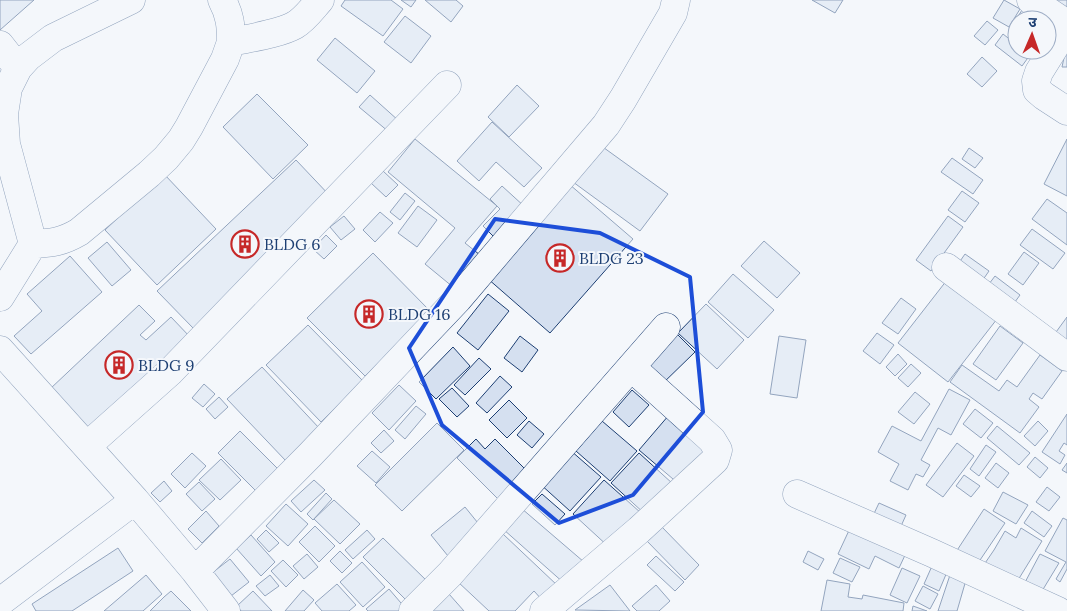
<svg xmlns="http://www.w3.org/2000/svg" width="1067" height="611" font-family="Lora,'Noto Sans Devanagari',serif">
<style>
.building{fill:#d5e0f0;stroke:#1d3f73}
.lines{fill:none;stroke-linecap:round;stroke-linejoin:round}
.street-casing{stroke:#1d3f73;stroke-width:29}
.street{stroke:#f4f7fb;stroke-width:28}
.marked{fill:none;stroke:#1d4ed8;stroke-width:4;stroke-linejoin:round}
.labels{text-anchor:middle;stroke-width:4;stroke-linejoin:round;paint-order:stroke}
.poi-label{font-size:16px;fill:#1d3f73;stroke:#f4f7fb;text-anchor:start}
</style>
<rect width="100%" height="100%" fill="#f4f7fb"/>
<path class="building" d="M0,0H34L0,30Z
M345,0H391L403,9L383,36L341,6Z
M401,0H416L411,7Z
M425,0H456L463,6L451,22Z
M812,0H843L835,13Z
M1004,0L1020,9L1009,27L993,18Z
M1048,0H1067V13Z
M1022,10L1032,17L1030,20H1017V30L1012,26Z
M405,16L431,36L411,63L384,42Z
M987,21L998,30L985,45L974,36Z
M1003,34L1017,45V50H1024L1030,55L1022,66L995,45Z
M335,38L375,71L357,93L317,60Z
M1067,44V67H1062Z
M982,57L997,71L982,87L967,74Z
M517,85L539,106L509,137L488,117Z
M257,94L308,145L273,179L223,127Z
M370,95L399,121L389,132L359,107Z
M492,122L542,168L524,187L496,162L479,181L457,161Z
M415,139L497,206L465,243L480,255L453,287L425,264L455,228L388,172Z
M1067,139V196L1044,184Z
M600,145L668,194L640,231L573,182Z
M969,148L983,158L975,168L962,159Z
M952,158L983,180L973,194L941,172Z
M296,160L332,198L194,329L157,291Z
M383,171L398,185L386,197L371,183Z
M164,174L216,229L157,285L105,230Z
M569,184L633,239L550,333L487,278Z
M502,186L525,207L495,238L483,226L500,209L490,199Z
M962,191L979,203L965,222L948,210Z
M405,193L415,201L400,220L390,212Z
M1047,199L1067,213V245L1032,219Z
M418,206L437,220L417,247L398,233Z
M380,212L393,223L375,242L363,230Z
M344,216L355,229L341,240L330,227Z
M948,216L963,227L931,271L916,260Z
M1032,229L1065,253L1053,269L1020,245Z
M326,235L337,246L324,259L313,249Z
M764,241L800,273L777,298L741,266Z
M107,242L131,270L112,286L88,258Z
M1024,252L1039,263L1023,285L1008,274Z
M373,253L430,311L365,376L307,318Z
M965,254L989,271L980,284L956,267Z
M70,256L102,292L31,354L14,336L42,311L27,294Z
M733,274L774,310L748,338L708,302Z
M995,276L1020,295L1012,306L986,288Z
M947,280L997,319L948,382L898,343Z
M488,294L509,311L478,350L457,333Z
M901,298L916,309L898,334L882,323Z
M706,304L744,340L717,369L678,333Z
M139,305L155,321L140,335L146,340L171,317L191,338L91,432L50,389Z
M1067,317V345L1051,339Z
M308,325L363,381L321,422L266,365Z
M1000,326L1023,343L996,380L973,364Z
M877,333L894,345L880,364L863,351Z
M677,334L695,352L658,388L641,370Z
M520,336L538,350L522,372L504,358Z
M779,336L806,340L797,398L770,394Z
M453,347L470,366L436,399L419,382Z
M898,354L907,364L895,376L886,367Z
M1040,355L1062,371L1042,399L1033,393L1029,399L1039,407L1020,433L950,382L962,365L999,391L1007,380L1017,387Z
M479,358L491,369L465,395L454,385Z
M911,364L921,373L908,387L898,378Z
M262,367L320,429L286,461L227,399Z
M500,376L512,387L487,413L476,403Z
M204,384L215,394L203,407L192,398Z
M399,385L416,401L389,430L372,413Z
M452,388L469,406L457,417L439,399Z
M949,389L970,400L951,435L938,428L921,460L930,465L923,477L916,474L908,490L890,481L899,464L878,452L892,426L921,441Z
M632,390L649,405L629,427L613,412Z
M915,392L930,404L914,424L898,412Z
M219,397L228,407L215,419L206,409Z
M509,400L527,418L507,438L489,420Z
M416,406L426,414L405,439L395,430Z
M975,409L993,423L981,438L963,424Z
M1067,414V445L1064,443L1059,451L1065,455L1060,464L1042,452Z
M669,415L710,450L680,485L639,450Z
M529,421L544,434L532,448L517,435Z
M602,421L637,451L610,481L576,451Z
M1038,421L1048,431L1035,446L1024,436Z
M437,423L464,450L402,511L375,485Z
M997,426L1030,453L1019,465L987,438Z
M384,430L394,441L381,453L371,443Z
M240,431L279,470L257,492L218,453Z
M476,439L485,449L495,439L529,473L501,502L457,458Z
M957,443L974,456L943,497L926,485Z
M986,445L996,452L979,476L970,469Z
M570,450L601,477L570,511L539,483Z
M372,451L390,467L376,483L357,466Z
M192,453L206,466L185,488L171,474Z
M639,453L673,484L645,514L611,483Z
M1035,457L1048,468L1040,478L1027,467Z
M221,459L241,480L220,500L199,480Z
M996,463L1009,473L998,488L985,478Z
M1067,463V473L1062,470Z
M964,475L980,486L971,497L956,486Z
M314,480L325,490L301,512L291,501Z
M604,480L641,513L610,548L573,514Z
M164,481L172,491L160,502L151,493Z
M199,482L215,499L202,511L186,494Z
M1047,487L1060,497L1049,511L1036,502Z
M1003,492L1028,505L1016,524L993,511Z
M326,493L332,499L313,520L307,514Z
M542,494L565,514L555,525L532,504Z
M334,500L360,524L340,544L314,519Z
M879,503L906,515L897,535L870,522Z
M286,504L308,524L288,546L266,526Z
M465,507L482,528L448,556L431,535Z
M521,508L584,562L565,584L503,529Z
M984,509L1005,523L974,569L952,558Z
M206,511L219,526L202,543L188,529Z
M1032,511L1052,526L1044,537L1024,523Z
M1063,518L1067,520V569L1060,582L1056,579L1066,562L1045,551Z
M852,524L907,551L899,568L875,556L869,569L838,554Z
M660,525L699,565L685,580L645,539Z
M315,526L335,546L319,562L299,542Z
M1021,528L1042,541L1015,585L981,569L994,550L1005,531L1016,538Z
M266,530L279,543L269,552L257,539Z
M367,530L375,539L353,559L345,550Z
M503,534L558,586L543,601L534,591L515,611H489L457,581Z
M251,535L275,562L261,576L236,548Z
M383,538L429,583L409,603L363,557Z
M118,548L133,571L72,611H36L32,604Z
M340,551L352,563L342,573L330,561Z
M808,551L824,559L818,570L803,562Z
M307,554L318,567L304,579L293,566Z
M1040,554L1059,563L1039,596L1022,588Z
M656,556L684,582L675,591L647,565Z
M840,558L860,567L852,582L833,573Z
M230,559L249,582L231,596L212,573Z
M283,560L298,575L286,587L271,571Z
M362,562L385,587L363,607L340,582Z
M932,566L947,572L939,591L924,584Z
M902,568L920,576L907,603L890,595Z
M146,575L162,594L143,611H104Z
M270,575L279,586L265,596L256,586Z
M950,575L966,580L957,611H938Z
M827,580L850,584L848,597L862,599L863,595L904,603L903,611H821Z
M337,584L356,605L349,611H322L315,603Z
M610,585L630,611L575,610Z
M656,585L670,601L659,611H637L632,606Z
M923,586L938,594L930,609L915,601Z
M389,589L407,610L405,611H368L366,609Z
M303,590L314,600L304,611H285Z
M171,591L191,611H150L164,597Z
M253,591L272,611H241L237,606Z
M449,594L464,611H430Z
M913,606L927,611H912Z"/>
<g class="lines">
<g class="street-casing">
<path id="street" d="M222,0C230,15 231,25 231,42
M1031,0L1067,24
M1067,27L1039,72L1036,81L1037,90L1044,96L1067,111
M0,45L18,68
M33,244L6,144L4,114L8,88L18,68L28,57L53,38L131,0
M946,267L1067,357
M0,297L33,244C52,243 62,242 79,232L149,174L166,158L181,140L189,127L225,59L231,42C249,38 279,34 295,25C305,19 312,9 320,0
M0,350L135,500L195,571L226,611
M87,446L170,372L447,85
M797,494L932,553L1058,611
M195,571L310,455L458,299L606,125L623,99L673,13L676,0
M0,602L135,500
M413,611L450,574L666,327
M544,611L639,530L715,460L718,450L712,440L631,367"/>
</g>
<use href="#street" class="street"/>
</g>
<path d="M0 0H1067V611H0ZM495,219L600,233L690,277L703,412L633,495L559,523L442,425L409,348Z" fill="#f4f7fb" fill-opacity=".55" fill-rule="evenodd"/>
<path class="marked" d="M495,219L600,233L690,277L703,412L633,495L559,523L442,425L409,348Z"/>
<defs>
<g id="building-ring" transform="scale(1.4375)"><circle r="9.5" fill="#f4f7fb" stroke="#c62828" stroke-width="1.5"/><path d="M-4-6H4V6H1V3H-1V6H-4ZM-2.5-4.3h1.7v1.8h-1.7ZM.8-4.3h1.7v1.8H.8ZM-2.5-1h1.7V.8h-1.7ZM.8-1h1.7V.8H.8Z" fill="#c62828"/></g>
</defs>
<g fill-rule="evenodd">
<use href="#building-ring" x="245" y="244"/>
<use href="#building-ring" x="560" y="258"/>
<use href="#building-ring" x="369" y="314"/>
<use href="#building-ring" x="119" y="365"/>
</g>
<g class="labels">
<g class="poi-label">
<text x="264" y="250">BLDG 6</text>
<text x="579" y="264">BLDG 23</text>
<text x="388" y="320">BLDG 16</text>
<text x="138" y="371">BLDG 9</text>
</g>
</g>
<g transform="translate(1032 35) rotate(2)"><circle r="24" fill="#f4f7fb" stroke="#9eadc5"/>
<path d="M0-4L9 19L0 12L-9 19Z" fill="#c62828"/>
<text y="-8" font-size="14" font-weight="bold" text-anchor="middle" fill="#1d3f73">उ</text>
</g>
</svg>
